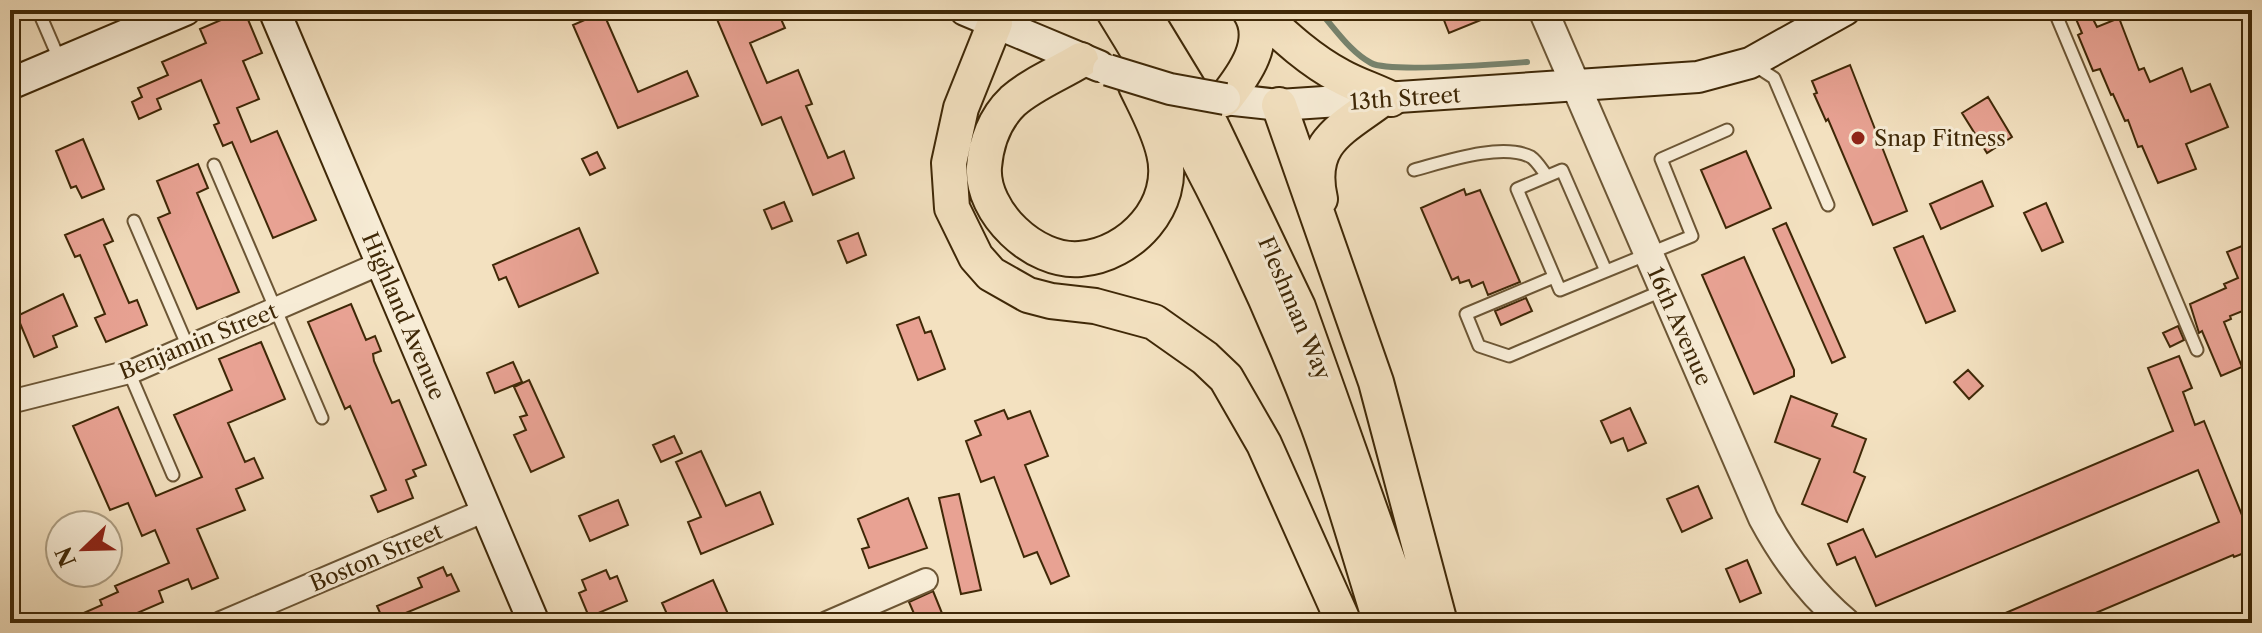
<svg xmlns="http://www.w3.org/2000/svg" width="2262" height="633" font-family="'Libre Caslon Text',serif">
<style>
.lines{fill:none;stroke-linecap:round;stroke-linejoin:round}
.stream{stroke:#77826c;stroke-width:6}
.building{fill:#e8a293;stroke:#3f2807;stroke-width:2}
.service-casing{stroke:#6c5635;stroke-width:15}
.minor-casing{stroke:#6c5635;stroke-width:26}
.tertiary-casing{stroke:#6c5635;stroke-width:32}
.secondary-casing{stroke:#3f2807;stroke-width:34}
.primary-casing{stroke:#3f2807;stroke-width:38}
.service{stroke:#f7ecd6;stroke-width:11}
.minor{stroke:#f7ecd6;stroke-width:22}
.tertiary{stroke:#f7ecd6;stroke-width:28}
.secondary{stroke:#f7ecd6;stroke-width:30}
.primary{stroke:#f3e1c0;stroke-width:34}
.secondary-bridge-casing{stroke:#3f2807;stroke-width:34;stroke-linecap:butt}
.secondary-bridge{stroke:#f7ecd6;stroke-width:30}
.poi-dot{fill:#8f2418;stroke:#f7ecd6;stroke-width:3}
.labels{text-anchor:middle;stroke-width:6;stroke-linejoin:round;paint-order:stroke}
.street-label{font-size:22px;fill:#3f2807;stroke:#f7ecd6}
.poi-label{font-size:22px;fill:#3f2807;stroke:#f7ecd6;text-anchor:start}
</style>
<rect width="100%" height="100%" fill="#f3e1c0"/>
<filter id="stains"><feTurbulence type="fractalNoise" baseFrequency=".0025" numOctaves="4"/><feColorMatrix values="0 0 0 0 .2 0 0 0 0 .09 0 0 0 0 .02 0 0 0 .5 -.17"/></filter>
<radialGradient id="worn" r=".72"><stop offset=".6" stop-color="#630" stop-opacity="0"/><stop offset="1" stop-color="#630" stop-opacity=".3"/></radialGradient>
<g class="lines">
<path class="stream" d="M1318,10C1335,28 1349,51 1371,63C1389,73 1500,64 1527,62"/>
</g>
<path class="building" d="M244,10L262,53L243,61L259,99L237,108L251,142L277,131L316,220L273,238L232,142L223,146L214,125L219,123L201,80L157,99L161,109L139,119L132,102L142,97L138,88L168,75L162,62L206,43L200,29Z
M713,10H742L744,17L760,10H777L785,28L750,43L767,83L798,70L812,104L806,106L828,158L844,151L854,178L813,195L781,117L762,125Z
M1440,10H1503V11L1449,33Z
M603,12L638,92L687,71L698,96L618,128L573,25Z
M2090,13L2097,27L2119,18L2139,70L2144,68L2150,82L2182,68L2191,92L2210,84L2228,127L2186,144L2196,169L2158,183L2142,146L2138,147L2128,120L2125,121L2113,94L2111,95L2100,69L2093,71L2078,35L2082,33L2076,19Z
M1850,65L1907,211L1873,225L1828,119L1826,121L1814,94L1817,93L1812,81Z
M1988,97L2012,137L1987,153L1962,113Z
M83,139L104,189L82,198L76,186L71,188L56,151Z
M1746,151L1771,208L1726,228L1701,170Z
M597,152L605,168L590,175L582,159Z
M198,164L208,188L197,193L239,292L197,309L158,218L170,213L157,181Z
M1982,181L1993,206L1941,229L1930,204Z
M1464,189L1466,195L1480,190L1520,282L1488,295L1483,282L1472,287L1469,280L1460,283L1458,277L1452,280L1421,208Z
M784,202L792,221L772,229L764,210Z
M2046,203L2063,242L2042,251L2024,213Z
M103,219L113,241L104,245L129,303L137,300L147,325L106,342L95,318L105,314L80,255L75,257L65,235Z
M1786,223L1845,357L1832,363L1773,229Z
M579,228L598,273L519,307L506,277L499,280L493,265Z
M858,233L866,255L847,263L838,241Z
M1923,236L1955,311L1926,323L1894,248Z
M2252,242V312L2250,308L2230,316L2231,319L2224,322L2242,367L2221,376L2202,331L2199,333L2190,304L2226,288L2224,284L2238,278L2227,252Z
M1744,257L1794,370V376L1754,394L1702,275Z
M63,294L77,326L53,336L57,347L34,357L17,316Z
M1526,298L1532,311L1501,325L1495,311Z
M351,304L366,340L375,336L381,351L373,354L374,361L392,403L399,400L426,465L413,470L416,476L406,480L413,498L378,512L371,496L386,490L350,406L345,409L308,322Z
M919,317L925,333L931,331L945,369L918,380L897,325Z
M2178,326L2184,340L2170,347L2163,333Z
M261,342L285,399L228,423L245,462L254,458L263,478L236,489L245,510L197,529L218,578L192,589L188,579L159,591L163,602L114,623H61L102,605L100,600L118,592L115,586L169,563L155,530L142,536L128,503L110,510L73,426L118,407L156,496L202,477L174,415L232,390L219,359Z
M2179,356L2192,388L2183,392L2195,425L2204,421L2252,540V550L2234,557L2233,555L2072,623H1982L2219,522L2198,470L1876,606L1855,557L1837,565L1828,544L1863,529L1876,557L2173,431L2148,368Z
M513,362L522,382L495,393L487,373Z
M1968,370L1983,386L1969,399L1954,382Z
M529,380L564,457L531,472L514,435L526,430L520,417L527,415L514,387Z
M1791,396L1837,414L1832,426L1866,439L1854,472L1865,477L1847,522L1802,504L1820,459L1775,442Z
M1630,408L1646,443L1628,451L1623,438L1611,443L1601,421Z
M1004,410L1008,419L1030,411L1048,456L1025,465L1069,576L1051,584L1037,552L1024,557L994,477L981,482L966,441L981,435L975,421Z
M674,436L682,453L661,462L653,445Z
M701,451L726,506L760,492L773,524L701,554L688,522L701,517L676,462Z
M1698,486L1712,518L1682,532L1667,499Z
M959,494L981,590L961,594L939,498Z
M908,498L927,548L869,568L862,549L869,547L858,519Z
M618,500L628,525L590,541L579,516Z
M1747,560L1761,593L1740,602L1726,569Z
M443,567L447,576L451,574L459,591L384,622L377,606L422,587L418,578Z
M606,570L610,579L617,576L627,601L589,617L579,593L586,590L582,580Z
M713,580L732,623H671L662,603Z
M933,591L946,623H918L909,602Z"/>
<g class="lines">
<g class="service-casing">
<path id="service" d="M38,10L60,61
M2054,10L2197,350
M1754,65L1774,78L1828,205
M214,165L322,418
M1414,170C1444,162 1502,142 1531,157C1537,161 1542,170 1547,176
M134,221L188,347
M1606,271L1562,170L1517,189L1560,290L1692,236L1661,159L1727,130
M1554,277L1466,314L1479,346L1509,356L1664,290
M129,372L173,475"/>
</g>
<g class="minor-casing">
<path id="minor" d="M10,402L133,371L381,263
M221,623L486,510
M827,623L926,580"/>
</g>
<g class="tertiary-casing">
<path id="tertiary" d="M1543,10L1763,518C1785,559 1810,593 1846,623"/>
</g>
<g class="secondary-casing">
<path id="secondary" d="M274,10L534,623
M965,10L1099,66
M10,84L185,10
M1225,99L1279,105L1698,77L1750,63L1845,10"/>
</g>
<g class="primary-casing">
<path id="primary" d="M1113,10C1195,142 1263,281 1318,425C1342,490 1360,557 1381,623
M1141,10L1211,125L1298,307L1410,623
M1256,10C1282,34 1308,59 1340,76C1356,85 1375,91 1391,99
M995,23L961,108L949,163L952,208L976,257L991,274L1028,295L1051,301L1095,306L1154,322L1205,358L1226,378L1264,444L1344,623
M1081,60C1060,73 1032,84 1013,101C995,118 986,143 984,167C981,212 1034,263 1080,259C1131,255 1177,205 1164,153C1159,130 1146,107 1136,86
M1225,99C1244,75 1270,40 1249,10
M1279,105L1376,382L1440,623
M1320,199C1307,142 1342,129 1382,99"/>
</g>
<use href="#service" class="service"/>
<use href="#minor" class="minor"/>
<use href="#tertiary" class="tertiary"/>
<use href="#secondary" class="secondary"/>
<use href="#primary" class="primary"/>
<g class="secondary-bridge-casing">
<path id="secondary-bridge" d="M1108,70L1170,89L1225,99"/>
</g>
<use href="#secondary-bridge" class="secondary-bridge"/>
</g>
<circle class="poi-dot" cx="1858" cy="138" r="8"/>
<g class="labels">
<g class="street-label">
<text transform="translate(1405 98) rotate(-4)" y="8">13th Street</text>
<text transform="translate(1295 308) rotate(67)" y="8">Fleshman Way</text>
<text transform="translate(404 316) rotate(67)" y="8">Highland Avenue</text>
<text transform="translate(1680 326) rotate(66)" y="8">16th Avenue</text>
<text transform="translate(198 341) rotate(-22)" y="8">Benjamin Street</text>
<text transform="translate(376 557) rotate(-23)" y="8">Boston Street</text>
</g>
<g class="poi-label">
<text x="1874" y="146">Snap Fitness</text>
</g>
</g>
<rect width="2262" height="633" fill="none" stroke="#f3e1c0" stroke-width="40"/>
<rect x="12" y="12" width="2238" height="609" fill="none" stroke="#3f2807" stroke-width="4"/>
<rect x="20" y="20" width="2222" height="593" fill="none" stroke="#3f2807" stroke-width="2"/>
<g transform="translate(84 549) rotate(247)"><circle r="38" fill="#f7ecd6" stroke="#ad9e83" stroke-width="2"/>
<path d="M0-6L14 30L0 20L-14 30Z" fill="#8f2418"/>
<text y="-12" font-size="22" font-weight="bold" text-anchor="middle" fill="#3f2807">N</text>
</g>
<rect width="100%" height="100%" filter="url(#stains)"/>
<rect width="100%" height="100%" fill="url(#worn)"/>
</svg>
